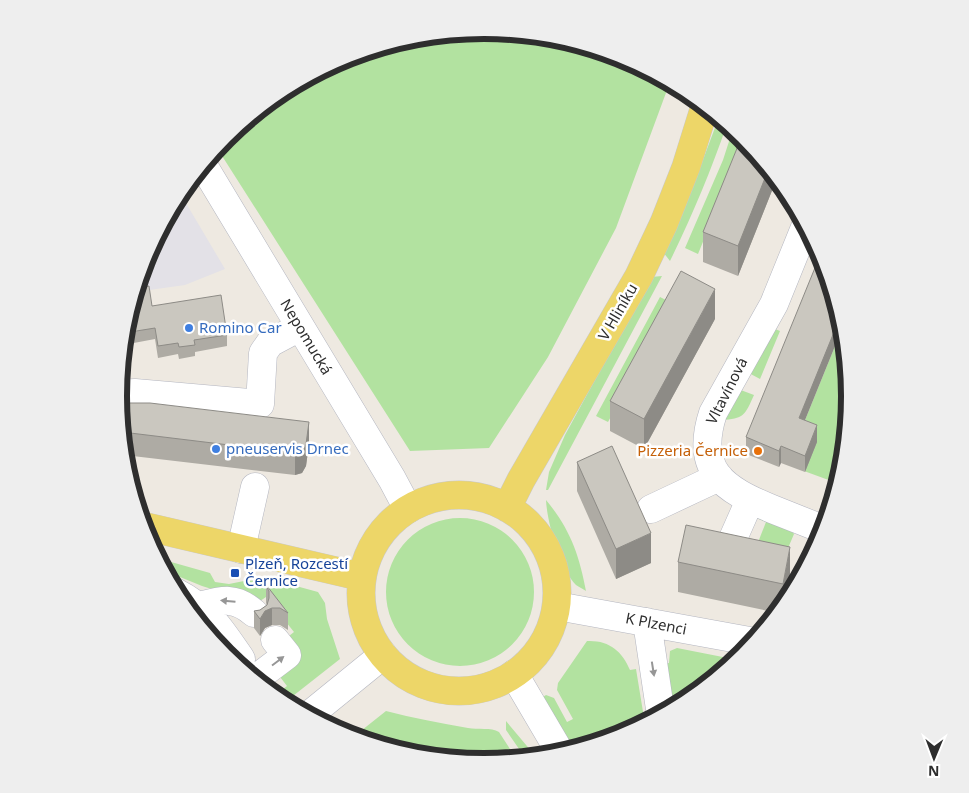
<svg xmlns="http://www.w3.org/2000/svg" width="969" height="793" font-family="'Noto Sans',sans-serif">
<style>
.industrial{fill:#e3e1e7}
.grass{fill:#b2e2a0}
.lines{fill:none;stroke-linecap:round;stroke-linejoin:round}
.minor-casing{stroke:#b4b6c0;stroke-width:29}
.major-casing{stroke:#c9c9c9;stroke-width:29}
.minor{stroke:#fff;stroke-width:28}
.major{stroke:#edd668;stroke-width:28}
.wall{fill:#aeaba4}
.shaded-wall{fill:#8d8b86}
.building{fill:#cac7bf;stroke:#8d8b86}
.oneway{fill:#969696}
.shop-dot{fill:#3f7fe0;stroke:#fff;stroke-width:2}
.food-dot{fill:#e8710a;stroke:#fff;stroke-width:2}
.transit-dot{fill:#1a4fb4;stroke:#fff;stroke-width:2}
.labels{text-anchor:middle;stroke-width:5;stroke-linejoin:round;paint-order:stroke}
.street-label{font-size:15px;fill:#2e2e2e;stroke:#fff}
.shop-label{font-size:15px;fill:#366cbe;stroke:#fff;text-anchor:start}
.food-label{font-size:15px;fill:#c56008;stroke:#fff;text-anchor:end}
.transit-label{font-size:15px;fill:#164399;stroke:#fff;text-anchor:start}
.rim{fill:none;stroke:#2e2e2e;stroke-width:6}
</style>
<rect width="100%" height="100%" fill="#eee9e1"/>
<path class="industrial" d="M180,193L225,269L185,285L135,292L146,256Z"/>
<path class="grass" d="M485,30L556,37L625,58L670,82L616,228L548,357L489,448L410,451L217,148L226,137L281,92L345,58L413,37Z
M719,117L727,124C711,171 692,216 670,261L663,252L689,197Z
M733,129L745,139L698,254L685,248L723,160Z
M662,276L548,490H546L549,472L565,435L651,277Z
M660,297L672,303L608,422L596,416Z
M844,324L851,397L845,453L834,482L804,471L799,435Z
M770,327L780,331L760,379L747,372Z
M738,389L754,395C745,415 744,419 721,420Z
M546,500C570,529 579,554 586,591C583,589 579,587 576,585C560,569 547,522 546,500Z
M754,511L790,527L794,534L780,567L755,550L766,522L752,516Z
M386 592a74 74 0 1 1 148 0a74 74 0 1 1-148 0Z
M815,538L821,540L790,599L812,541Z
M157,558L210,573L215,582L229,584L244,581L274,580L318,592L325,603L327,619L340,659L284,703L274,696L287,686L277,673L284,640L294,632L266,597L257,603L202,586L180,577L168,579Z
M587,641C609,640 622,651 630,670L636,669L645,724L622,736L573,751L543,697L546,695L554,698L567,722L573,719L557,690L558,683Z
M677,648L738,660L688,701L683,704L673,705L662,664L669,663L670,651Z
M386,711C413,718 440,723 468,728C478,730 491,727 499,732L517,760L485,763L413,756L352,738Z
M506,721L537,758L526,759L506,730Z"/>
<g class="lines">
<g class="minor-casing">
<path id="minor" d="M203,165L392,479L408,509
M806,225L774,304L713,413C694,471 724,489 772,509C790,516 807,523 825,530
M118,394L135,393L260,404L263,353L270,343L300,327
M651,509L719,477
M731,543L750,500
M241,549L255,487
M175,592C210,610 220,629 241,659L236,664
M199,606C222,600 235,596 254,613
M557,606L755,642
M647,622L660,709L663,715
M514,674L561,754
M254,680L287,655L275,640
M308,716L383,655"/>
</g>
<g class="major-casing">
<path id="major" d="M361 593a98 98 0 1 1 196 0a98 98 0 1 1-196 0Z
M507,508L521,480L639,276L664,223L686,167L705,106
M143,526L362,577"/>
</g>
<use href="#minor" class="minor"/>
<use href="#major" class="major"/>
</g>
<path class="wall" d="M744,138L777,178L738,276L703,262V232Z
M152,306L227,335V346L195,352V356L179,359L178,354L158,358L155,339L123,345L125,325Z
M715,319L644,449L610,431V401Z
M119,403L309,444L306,466L302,473L295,475L124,455Z
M805,420L817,442L805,472L781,463L779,467L746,454V437Z
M577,462L651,563L616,579L577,491Z
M678,562L790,577L784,606L778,613L678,592Z
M266,586L288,613V630L280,625H272L265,628L260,636L254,628V611L260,610L267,605L266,603Z"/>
<path class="shaded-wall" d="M769,168L777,178L738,276V246Z
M715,289V319L644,449V419Z
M840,313L844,324L799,435V418Z
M309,422V444L306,466L302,473L295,475V453Z
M817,425V442L805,472V456Z
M781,446V463L779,467V451Z
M651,533V563L616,579V549Z
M790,547V577L784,606L783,608V584Z
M272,608V625L265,628L260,636V619L265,611Z"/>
<path class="building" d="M742,136L769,168L738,246L703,232Z
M821,253L823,257L841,315L799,418L817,425L805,456L781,446L779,451L746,437Z
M681,271L715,289L644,419L610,401Z
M149,286L152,306L221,295L227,335L194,340L195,345L179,347L178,343L158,346L155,328L124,333L125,325L136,288Z
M119,403H150L309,422L306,444L302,451L295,453L122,432Z
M612,446L651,533L616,549L577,462Z
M686,525L790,547L783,584L678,562Z
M266,586H267L288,613L280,608H272L265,611L260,619L254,611L260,610L267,605L269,598V591Z"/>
<defs><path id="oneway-solid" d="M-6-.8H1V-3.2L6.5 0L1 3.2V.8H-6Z" transform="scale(1.25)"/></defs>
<g class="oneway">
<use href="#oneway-solid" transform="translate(228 601) rotate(-175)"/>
<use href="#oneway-solid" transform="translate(278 661) rotate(-37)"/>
<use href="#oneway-solid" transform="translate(653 669) rotate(81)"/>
</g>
<g class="shop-dot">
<circle cx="189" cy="328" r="5"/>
<circle cx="216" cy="449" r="5"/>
</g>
<circle class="food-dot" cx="758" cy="451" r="5"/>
<rect class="transit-dot" x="230" y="568" width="10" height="10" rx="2.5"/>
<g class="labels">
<g class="street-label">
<text transform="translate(618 312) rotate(-60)" y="5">V Hliníku</text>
<text transform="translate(306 337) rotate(59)" y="5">Nepomucká</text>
<text transform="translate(727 391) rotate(-63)" y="5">Vltavínová</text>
<text transform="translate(656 624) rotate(11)" y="5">K Plzenci</text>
</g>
<g class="shop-label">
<text x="199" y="333">Romino Car</text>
<text x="226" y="454">pneuservis Drnec</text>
</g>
<g class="food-label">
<text x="748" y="456">Pizzeria Černice</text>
</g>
<g class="transit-label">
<text x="245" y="569">Plzeň, Rozcestí<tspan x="245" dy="17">Černice</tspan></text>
</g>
</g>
<path d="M0 0H969V793H0ZM127 396a357 357 0 1 1 714 0a357 357 0 1 1-714 0Z" fill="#eee" fill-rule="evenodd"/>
<path class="rim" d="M127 396a357 357 0 1 1 714 0a357 357 0 1 1-714 0Z"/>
<g transform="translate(934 758) rotate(181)" stroke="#ffffff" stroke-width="4" paint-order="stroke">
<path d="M0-4L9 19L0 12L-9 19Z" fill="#2e2e2e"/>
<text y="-8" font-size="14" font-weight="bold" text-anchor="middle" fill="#2e2e2e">N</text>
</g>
</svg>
